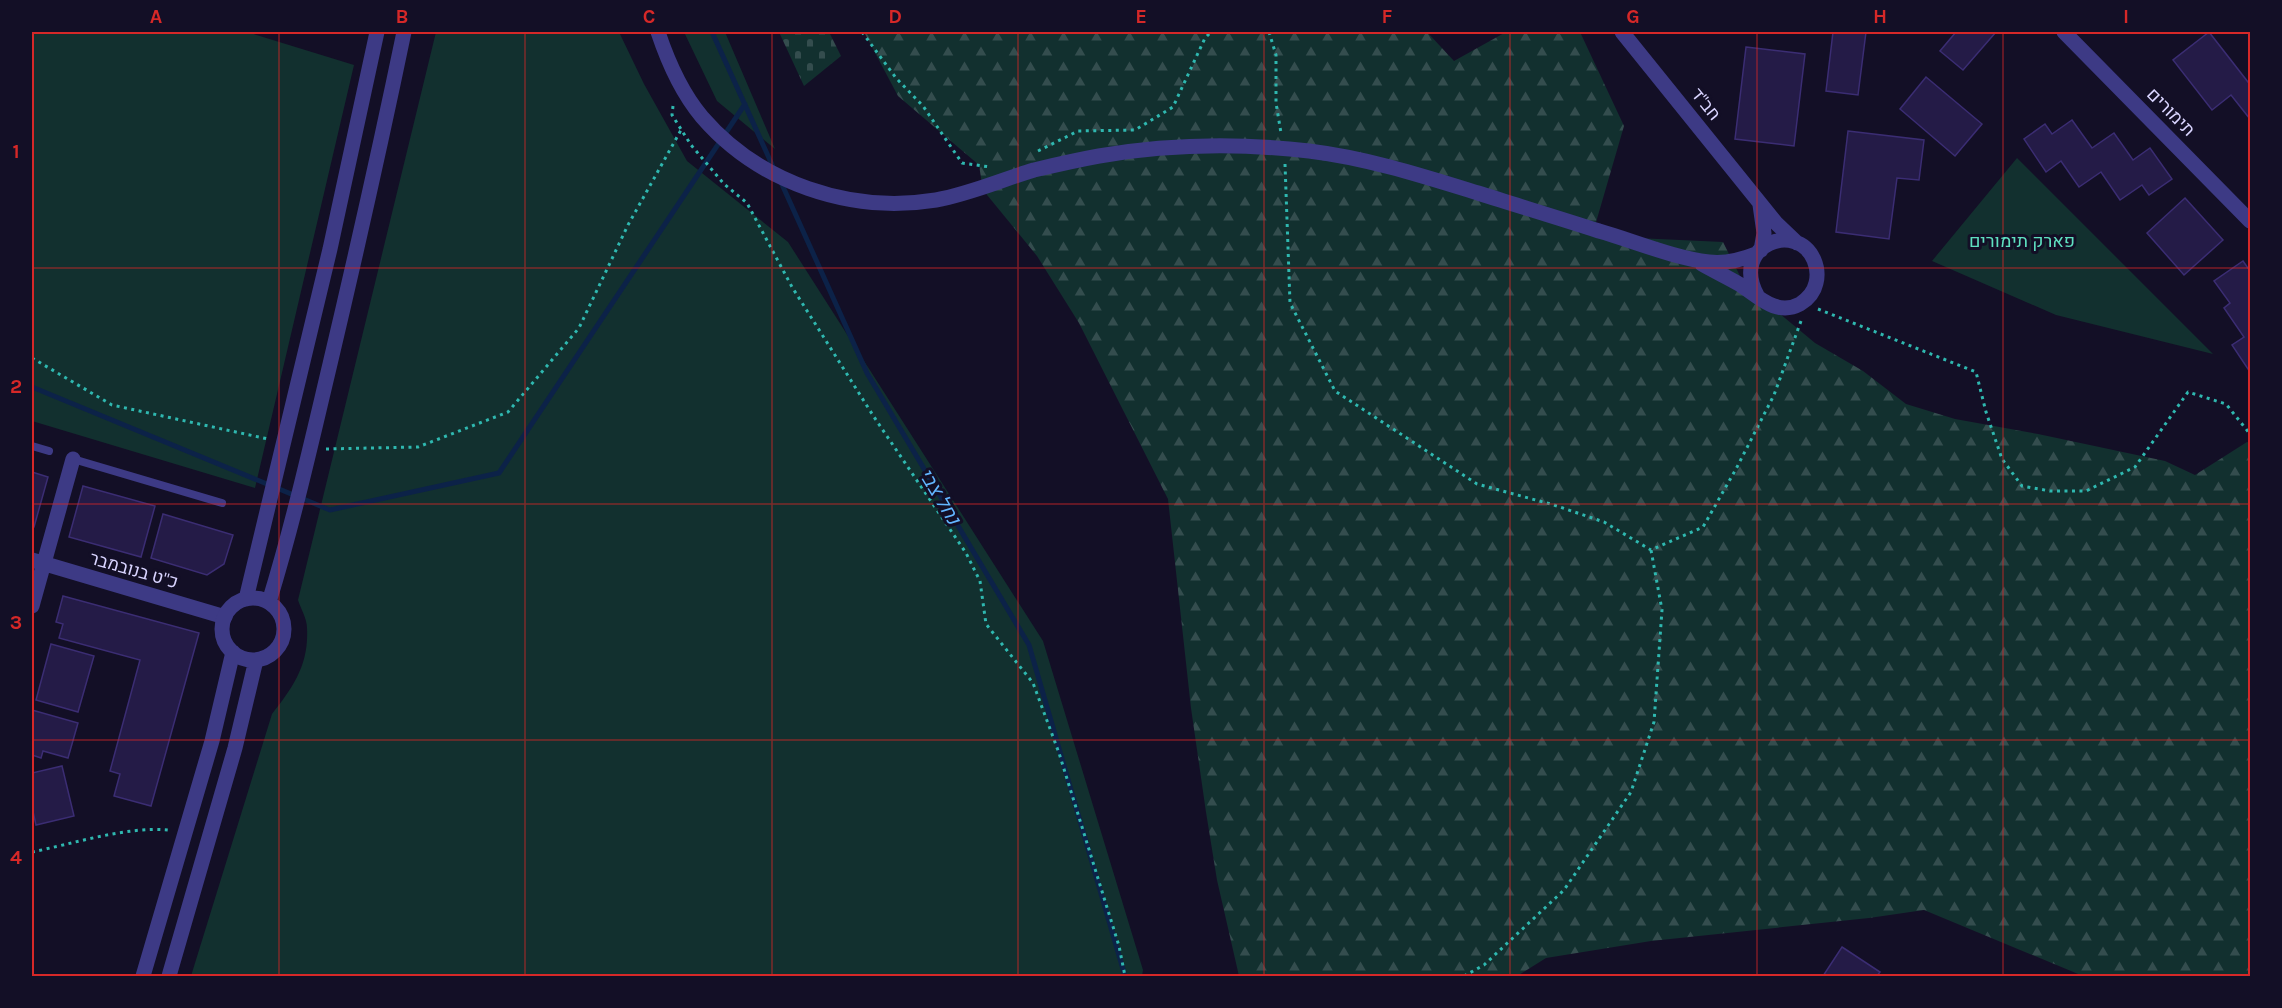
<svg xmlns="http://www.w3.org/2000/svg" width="2282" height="1008" font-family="Karla,Heebo,sans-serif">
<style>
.green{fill:#12302f}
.forest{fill:url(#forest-firs)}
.cemetery{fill:url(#cemetery-stones)}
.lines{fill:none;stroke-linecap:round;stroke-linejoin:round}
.stream{stroke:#0c2248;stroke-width:5}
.building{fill:#241b47;stroke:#3b2d73;stroke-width:1.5}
.path{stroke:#2fb8b0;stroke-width:3;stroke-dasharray:3 4.5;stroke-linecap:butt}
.service{stroke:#3d3a85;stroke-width:8}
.minor{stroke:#3d3a85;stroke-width:15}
.tertiary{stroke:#3d3a85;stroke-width:15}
.grid{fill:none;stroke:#d62828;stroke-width:1.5;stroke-opacity:0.55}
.labels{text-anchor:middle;stroke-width:6;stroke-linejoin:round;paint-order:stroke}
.street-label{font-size:18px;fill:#d9d4ff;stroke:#130f26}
.park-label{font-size:18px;fill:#5fe0c0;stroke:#130f26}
.water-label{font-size:20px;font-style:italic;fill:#62b6ff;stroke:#130f26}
.neatline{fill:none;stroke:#d62828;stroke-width:2}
.grid-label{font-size:20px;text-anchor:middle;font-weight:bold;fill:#d62828}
</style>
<defs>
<pattern id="forest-firs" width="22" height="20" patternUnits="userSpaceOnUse" patternTransform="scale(1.5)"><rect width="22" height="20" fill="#12302f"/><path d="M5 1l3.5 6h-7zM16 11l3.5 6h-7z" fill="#344d4e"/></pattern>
<pattern id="cemetery-stones" width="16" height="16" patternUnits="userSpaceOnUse" patternTransform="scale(1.5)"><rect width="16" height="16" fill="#12302f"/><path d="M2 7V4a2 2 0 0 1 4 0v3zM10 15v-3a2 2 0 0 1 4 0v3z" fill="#344d4e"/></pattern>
</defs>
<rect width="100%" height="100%" fill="#130f26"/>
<path class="green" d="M32,32H247L354,65L255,488L32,421Z
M436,32H619L644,84L687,161L788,242L1043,641L1143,970L1142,976H191L272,714C293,687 309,665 307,628C307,619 301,609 298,600Z
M684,32H725L775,149L717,101Z
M2017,158L2213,354L2056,315L1932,261Z"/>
<path class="forest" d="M864,32H1427L1454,61L1506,32H1580L1624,126L1592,236L1723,242L1744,284L1815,343L1863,371L1906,404L1955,419L2038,434L2165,461L2195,475L2247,442L2250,443V976H2083L1924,910L1869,918L1651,941L1546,958L1517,976H1239L1217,880L1206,812L1191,708L1168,499L1079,323L1037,256L983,190L979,165L898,96Z"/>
<path class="cemetery" d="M779,32H829L841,56L804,86Z"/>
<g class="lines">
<path class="stream" d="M712,32L774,169
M780,180L867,373L1029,645L1125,976
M32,387L330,510L499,473L745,104"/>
</g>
<path class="building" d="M1833,32H1866L1858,95L1826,91Z
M1956,32H1996L1963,70L1940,51Z
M2209,32L2248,82L2250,80V119L2231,95L2212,110L2173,60Z
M1746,47L1805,54L1794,146L1735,139Z
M1926,77L1982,124L1955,156L1900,109Z
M2072,120L2092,148L2114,133L2133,160L2150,148L2172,179L2149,195L2142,185L2120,200L2101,172L2079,187L2061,161L2046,172L2024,139L2045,124L2052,134Z
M1848,131L1924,140L1919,180L1897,178L1889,239L1836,232Z
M2185,198L2223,240L2184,275L2147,233Z
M2243,261L2250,271V372L2232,345L2244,337L2224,308L2230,303L2214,281Z
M32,472L48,477L34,527H32Z
M83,486L155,506L141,557L69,537Z
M163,514L233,535L224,564L207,575L151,558Z
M63,596L199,633L151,806L114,796L120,774L110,771L140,660L59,638L63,624L56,622Z
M51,644L94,656L78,712L36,700Z
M32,710L78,723L68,758L43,751L41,758L32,755Z
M62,766L74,816L36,825L32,807V773Z
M1842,947L1880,972L1877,976H1823Z"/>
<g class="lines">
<path class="path" d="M862,32L896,78L923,106L962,163L990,167
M1269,32L1276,55V103L1281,133
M673,106L672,115L691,145L724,184L747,203L792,287L874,417L966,553L980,581L986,624L1033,683L1059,753L1119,946L1125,976
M1038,151L1078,131L1135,130L1173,107L1205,38L1211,32
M1285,164L1290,303L1335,391L1477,484L1554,505L1604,522L1651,550L1703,527L1736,469L1774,395L1801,321
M1818,309L1976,372L1986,412L2002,459L2022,486L2050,491H2086L2135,467L2188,392L2226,404L2250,434
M32,358L112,405L268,439
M326,449L418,447L508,412L579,328L628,225L681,130
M32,852C72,844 127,826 168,830
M1464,976L1484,965L1564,890L1631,792L1654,722L1662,610L1651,550"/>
<path class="service" d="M32,446L49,451
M73,459L222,503"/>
<path class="minor" d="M658,32C668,62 681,92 702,117C759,183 850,214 936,200C970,194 1001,180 1034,170C1055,165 1077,160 1099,156C1169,144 1239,143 1309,151C1367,158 1423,176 1478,193C1519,206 1559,218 1599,231C1634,241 1674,258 1709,262C1726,264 1741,260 1756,254
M1622,32L1776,223L1797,243
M2064,32L2250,221
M1760,205L1764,233L1761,250
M1702,264C1714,271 1727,277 1739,284C1757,295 1776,317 1800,304C1808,299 1814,292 1816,283C1818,275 1817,267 1814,260C1797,220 1730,245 1757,295
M32,560L225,617
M32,606L73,459"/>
<path class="tertiary" d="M222 629a31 31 0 1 1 62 0a31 31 0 1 1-62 0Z
M246,599L330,249L377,32
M269,602C293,524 311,444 330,364C356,254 381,143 404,32
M143,976L212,741L233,652
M169,976L235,748L256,660"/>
</g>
<path class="grid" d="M279,32V976M525,32V976M772,32V976M1018,32V976M1264,32V976M1510,32V976M1757,32V976M2003,32V976M32,268H2250M32,504H2250M32,740H2250"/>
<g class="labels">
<g class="street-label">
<text transform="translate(1706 104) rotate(51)" y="6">חב"ד</text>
<text transform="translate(2171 112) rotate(45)" y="6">תימורים</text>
<text transform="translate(134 570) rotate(16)" y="6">כ"ט בנובמבר</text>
</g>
<g class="park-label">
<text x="2022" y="247">פארק תימורים</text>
</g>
<g class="water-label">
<text transform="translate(940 496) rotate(59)" y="7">נחל צבי</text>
</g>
</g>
<rect width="2282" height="1008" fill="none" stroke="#130f26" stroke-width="66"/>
<rect x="33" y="33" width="2216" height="942" class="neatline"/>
<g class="grid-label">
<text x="156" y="23">A</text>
<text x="402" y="23">B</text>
<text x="649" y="23">C</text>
<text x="895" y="23">D</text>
<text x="1141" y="23">E</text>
<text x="1387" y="23">F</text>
<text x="1633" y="23">G</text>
<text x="1880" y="23">H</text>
<text x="2126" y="23">I</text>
<text x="16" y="158">1</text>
<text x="16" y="393">2</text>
<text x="16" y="629">3</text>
<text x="16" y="864">4</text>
</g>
</svg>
